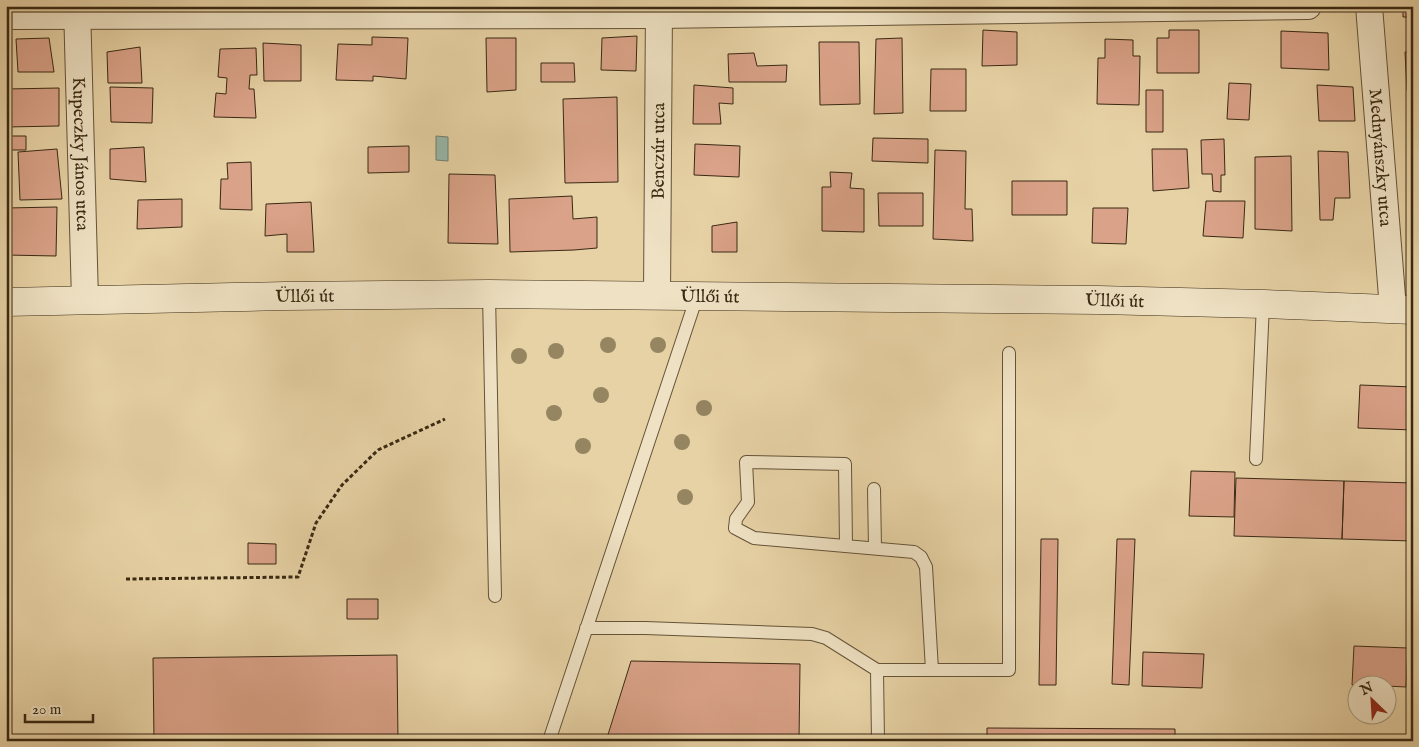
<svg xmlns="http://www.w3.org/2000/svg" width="1419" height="747" font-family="'IM FELL English',serif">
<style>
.water{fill:#97b7aa;stroke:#717e6e}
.building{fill:#daa288;stroke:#392913}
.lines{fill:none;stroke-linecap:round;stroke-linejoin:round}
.lane-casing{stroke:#645338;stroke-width:14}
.street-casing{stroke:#645338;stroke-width:28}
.secondary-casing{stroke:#392913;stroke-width:29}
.path{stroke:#392913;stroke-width:3;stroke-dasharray:4 2.5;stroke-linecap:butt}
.lane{stroke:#efe2c4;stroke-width:12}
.street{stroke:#efe2c4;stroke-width:26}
.secondary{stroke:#efe2c4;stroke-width:28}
.tree{fill:#958561}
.labels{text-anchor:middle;stroke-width:4;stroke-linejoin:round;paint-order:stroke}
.street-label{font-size:18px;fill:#392913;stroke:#efe2c4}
</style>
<rect width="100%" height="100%" fill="#e7d2a5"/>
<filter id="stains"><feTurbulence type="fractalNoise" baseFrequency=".004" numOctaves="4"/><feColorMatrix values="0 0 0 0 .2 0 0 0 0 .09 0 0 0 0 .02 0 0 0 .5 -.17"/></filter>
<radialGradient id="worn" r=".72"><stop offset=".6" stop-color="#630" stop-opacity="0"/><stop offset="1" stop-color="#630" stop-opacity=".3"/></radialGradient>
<path class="water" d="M436,136L448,137V161L436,160Z"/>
<path class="building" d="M1403,6H1413V17H1403Z
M983,30L1017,32V65L982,66Z
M1169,30H1199V73H1157V38H1169Z
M1281,31L1328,33L1329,70L1281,68Z
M637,36L636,71L601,70L602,38Z
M372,37L408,38L406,79L373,76V81L336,80L338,44L372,45Z
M49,38L54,72H18L16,39Z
M486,38H516V90L487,92Z
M902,38L903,113L874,114L876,39Z
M1105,39L1133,40V56H1140L1139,105L1097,104L1098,58H1105Z
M819,42H859L860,104L820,105Z
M263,43L301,45V81H264Z
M140,47L142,83H108L107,52Z
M256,48L257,75H250L249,89H254L256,118L214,117L216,93L226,94L227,78L218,77L220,49Z
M1413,51V91H1407L1405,52Z
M754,53L757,66L787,65L786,82H729L728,54Z
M541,63H574L575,82H541Z
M931,69H966V111H930Z
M1229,83L1251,84L1249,120L1227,119Z
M694,85L733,88V104L719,103L721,124H693Z
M1317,85L1353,87L1355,121H1319Z
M110,87L153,88L152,123L111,122Z
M59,88V126L6,127V89Z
M1146,90H1163V132H1146Z
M617,97L618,182L565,183L563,99Z
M6,136H26V150H6Z
M873,138L928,139V163L872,161Z
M1224,139L1225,175H1221V192L1213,191L1212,174H1202L1201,140Z
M695,144L740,146L739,177L694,175Z
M409,146V172L368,173V147Z
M144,147L146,182L110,179V149Z
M57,149L62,199L20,200L18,152Z
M1152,149H1187L1189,188L1153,191Z
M935,150L966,151L965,209H972L973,241L933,239Z
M1318,151L1348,152L1350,198H1335L1333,220H1320Z
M1291,156L1292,231L1255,229V157Z
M251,162L252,210L220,209L221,179H228L227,163Z
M830,172L852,173L850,188L864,189V232L822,231V187H831Z
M449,174L495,175L498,244L448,243Z
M1012,181H1067V215H1012Z
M878,193H923V226H879Z
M572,196L573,219L597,217V248L574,250L510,252L509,199Z
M182,199V227L137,229L138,200Z
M1206,201H1245L1243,238L1203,236Z
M311,202L314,252H287V234L265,236L266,204Z
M57,207L56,256L6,255V208Z
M1093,208H1128L1126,244L1092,243Z
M737,222V252H712V226Z
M1360,385L1413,387V430L1358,428Z
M1191,471L1235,472L1234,517L1189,516Z
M1236,478L1344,481L1342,539L1234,536Z
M1344,481L1413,483V541L1342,539Z
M1041,539H1058L1056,685H1039Z
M1117,539H1135L1129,685L1112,684Z
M248,543L276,544V564H248Z
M347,599H378V619H347Z
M1354,646L1408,648L1406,687L1386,686V684L1352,685Z
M1143,652L1204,654L1202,688L1142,686Z
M397,655L398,741H154L153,658Z
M631,661L800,664L799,741H606Z
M987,728L1175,729V741H987Z"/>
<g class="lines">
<g class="lane-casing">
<path id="lane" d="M489,294L495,596
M1256,459L1263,304
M874,489L875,548
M846,546L845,464L746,462L748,502L736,519L735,528L754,538L914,552L921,557L926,567L932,670
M586,628H645L812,634L826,638L877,670L878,741
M877,670H1009V353
M549,741L697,296"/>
</g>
<g class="street-casing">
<g id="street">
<path id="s1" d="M77,6L85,300"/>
<path id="s2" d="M1369,6L1393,309"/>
<path d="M6,16L659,15L1308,6"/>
<path id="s3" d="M657,296L659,6"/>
</g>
</g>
<g class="secondary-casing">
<g id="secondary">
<path id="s4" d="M6,302L285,296L489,294L1099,300L1263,304L1413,310"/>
</g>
</g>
<path class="path" d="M126,579L298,577L316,523L342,485L378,450L445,419"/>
<use href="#lane" class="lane"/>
<use href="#street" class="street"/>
<use href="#secondary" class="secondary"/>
</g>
<g class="tree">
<circle cx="608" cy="345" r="8"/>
<circle cx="658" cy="345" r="8"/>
<circle cx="556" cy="351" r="8"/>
<circle cx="519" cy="356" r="8"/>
<circle cx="601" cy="395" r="8"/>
<circle cx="704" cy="408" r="8"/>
<circle cx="554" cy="413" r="8"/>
<circle cx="682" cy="442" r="8"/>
<circle cx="583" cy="446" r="8"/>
<circle cx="685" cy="497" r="8"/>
</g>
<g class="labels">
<g class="street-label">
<text dy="6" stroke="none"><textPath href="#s3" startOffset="145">Benczúr utca</textPath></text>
<text dy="6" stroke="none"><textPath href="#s1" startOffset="148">Kupeczky János utca</textPath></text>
<text dy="6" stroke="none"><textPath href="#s2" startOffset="152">Mednyánszky utca</textPath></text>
<text dy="6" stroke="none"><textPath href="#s4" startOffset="299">Üllői út</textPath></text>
<text dy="6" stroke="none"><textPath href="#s4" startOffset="704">Üllői út</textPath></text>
<text dy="6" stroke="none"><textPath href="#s4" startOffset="1109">Üllői út</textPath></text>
</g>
</g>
<rect width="1419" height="747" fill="none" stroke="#e7d2a5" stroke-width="25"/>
<rect x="8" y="8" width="1404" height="732" fill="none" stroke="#392913" stroke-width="2.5"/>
<rect x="12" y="12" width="1394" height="722" fill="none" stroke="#392913"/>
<g transform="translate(1372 700) rotate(335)"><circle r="24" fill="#efe2c4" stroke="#a6987d"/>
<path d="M0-4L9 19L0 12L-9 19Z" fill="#8f2418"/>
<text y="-8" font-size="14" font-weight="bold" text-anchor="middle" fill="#392913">N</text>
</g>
<path d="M25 714v8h68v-8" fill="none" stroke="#392913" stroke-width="2.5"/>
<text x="32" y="714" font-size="15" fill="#392913" stroke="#efe2c4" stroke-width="4" paint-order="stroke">20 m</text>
<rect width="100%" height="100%" filter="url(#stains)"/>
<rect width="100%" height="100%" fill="url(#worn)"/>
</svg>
